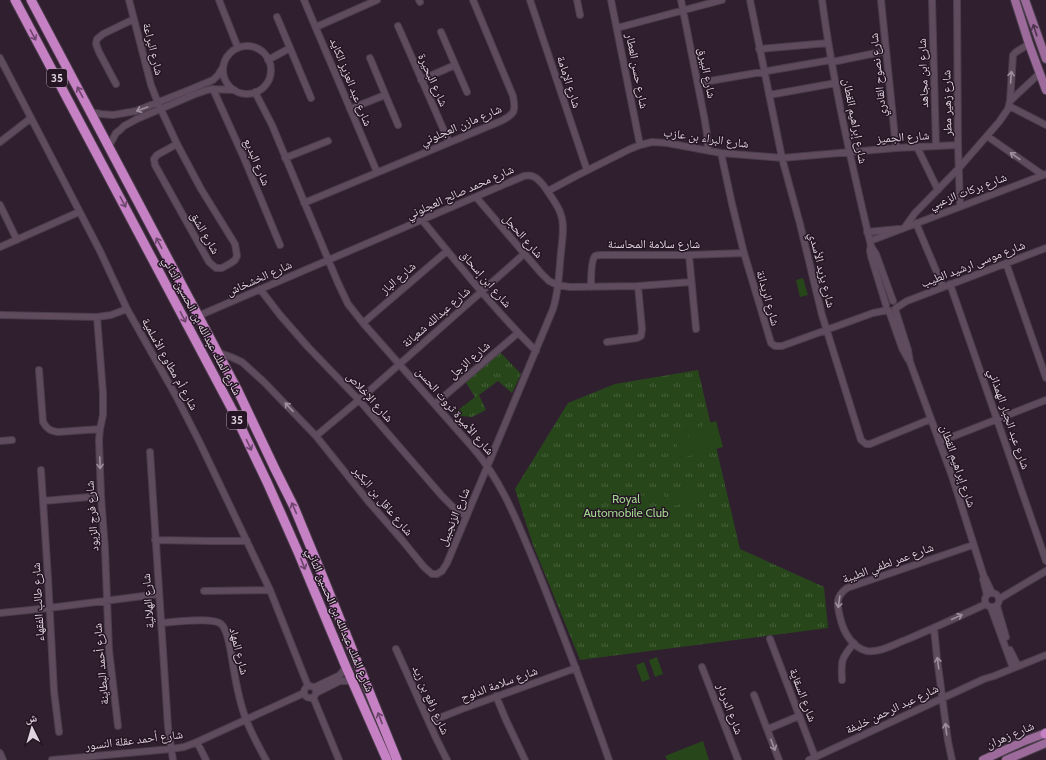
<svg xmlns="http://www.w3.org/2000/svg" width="1046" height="760" font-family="Cabin,'Noto Naskh Arabic',sans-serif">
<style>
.grass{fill:url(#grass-tufts)}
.pitch{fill:#27471b}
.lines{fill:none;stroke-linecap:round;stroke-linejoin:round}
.minor-casing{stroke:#4b3d4b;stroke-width:8}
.major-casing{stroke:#4b3d4b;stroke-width:10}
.highway-casing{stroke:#4b3d4b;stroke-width:11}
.minor{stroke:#5e4b5d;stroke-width:6}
.major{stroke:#9c6b9b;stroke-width:8}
.highway{stroke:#c680c4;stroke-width:9}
.oneway{stroke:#4f334e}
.oneway2{stroke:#6e456d}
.oneway3{stroke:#9e8f9e}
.labels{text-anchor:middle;stroke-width:3;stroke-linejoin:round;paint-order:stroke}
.shield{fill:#261525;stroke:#a79aa6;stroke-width:1}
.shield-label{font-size:11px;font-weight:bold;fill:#ded3de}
.street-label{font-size:12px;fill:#ded3de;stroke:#261525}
.park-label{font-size:12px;fill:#a0d68d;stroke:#261525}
</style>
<defs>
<pattern id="grass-tufts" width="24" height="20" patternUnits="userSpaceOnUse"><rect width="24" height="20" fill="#27471b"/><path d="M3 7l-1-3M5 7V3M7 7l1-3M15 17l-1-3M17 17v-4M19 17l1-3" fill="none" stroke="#46613c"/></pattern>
</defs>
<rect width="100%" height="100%" fill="#301f2f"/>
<path class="grass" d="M499,351L521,374L512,393L498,381L479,395L486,410L472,417L452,415L475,397L465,381Z
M698,370L740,549L824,587L828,628L580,660L533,545L515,489L568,403L615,384Z"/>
<path class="pitch" d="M803,278L808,295L800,297L796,280Z
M716,421L723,447L709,451L702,425Z
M701,426L708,452L694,455L687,429Z
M686,429L693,455L680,458L674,433Z
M690,483L694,500L687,502L682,485Z
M676,487L681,504L673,506L669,489Z
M663,490L667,507L660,509L656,492Z
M647,495L652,511L645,513L640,496Z
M634,498L638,515L631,517L626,500Z
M620,501L624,518L616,520L612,504Z
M657,657L663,674L655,677L649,660Z
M644,662L650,679L642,682L636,665Z
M703,741L709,760H667L665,756Z"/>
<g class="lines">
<g class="minor-casing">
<path id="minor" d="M129,0L151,85L158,103L177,144L201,189L235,244L237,256L235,260L231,263L222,268H216L209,262L155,165L154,159L157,155L177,144
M219,0L238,48
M304,0L377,172
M419,0L420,2
M530,0L587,170
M577,0L580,15
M611,0L640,145
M681,0L704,116L707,134L708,150
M750,0L782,158L800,224L822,315L861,440L866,444H870L931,419
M822,0C833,83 852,165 871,246L870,250L871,256L886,305
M881,0L896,148
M932,0L936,146
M957,0L958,145L960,206
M277,17L311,98
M398,26L449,142
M316,27L377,0
M617,28L722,0
M441,32L467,92
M223 70a24 24 0 1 1 48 0a24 24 0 1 1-48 0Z
M759,49L828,43
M0,58L100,251L127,309L176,396L200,443L270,590L308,686
M370,58L398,125
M268,60L290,48
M832,62L886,51
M421,80L455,65
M698,83L831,60
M116,84L99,52L96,44L97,39L103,34L134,19
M213,89L244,158L280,245
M255,92L272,125L338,283L348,304L363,323L474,449C503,483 518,524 535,564C561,629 586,694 609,760
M769,95L836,83
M1010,101L1040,73
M1009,106L1046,125
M350,109L385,95
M90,112L101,114L113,115L136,111L189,90L213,80L218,75L223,67
M987,136L1043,175
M0,142L31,118
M109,146L116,133L120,130L124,126L137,119L193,95L207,90L213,89L234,90
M917,147L938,190
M721,153L732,204L744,253L771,343L775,346H782L873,313L888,310
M285,158L328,141
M548,191L576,176L630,149L640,145L652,142L667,143L721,153L782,158L896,148L958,145
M476,197L541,273L549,281L557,285L570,287L638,286L691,282
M304,203L501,121C515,114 516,111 513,96L473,0
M0,205L17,240
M422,220C459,265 495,310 536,351
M916,223L943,287
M905,227L915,213L959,168L999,122L1008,109L1010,101L1013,55L1016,52L1029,44
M867,232L898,229
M870,241L1046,174
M871,246L876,254L893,301
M0,247L79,212
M689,255L696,329
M1006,263L1046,378
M950,284L1046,561
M591,287C591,281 591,260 595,256C597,255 601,255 602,255H689L744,253
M260,289L280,315L308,347L359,400L442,496L453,507L466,516
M896,308L907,301L1046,248
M895,309L908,350L910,362L952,476L984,577L983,579L987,595
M889,311L902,348L908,359
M0,315L97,317L111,315L127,309
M198,316L524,176C534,174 538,179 544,186C549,194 559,206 561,215C565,226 562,241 561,252C559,271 559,291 553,309L447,563L442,571L437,574H432L424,567L402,540L368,501L316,436L264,382L242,362L231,357L217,352
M97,317L103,393V415L100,429L99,440L101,496L105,549L109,650L118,726
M363,323L447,251
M607,342L637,338L641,336L642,329L638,286
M39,370L43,422C47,429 50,431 58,432L100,429
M435,404L518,333
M316,436L359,400L524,254
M0,441L12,440
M939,442L1046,400
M150,452L168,727L173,760
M41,470L48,578L54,691L59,732
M43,501L101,496
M155,540L210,541H247
M973,545L847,588C835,597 837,604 840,617C843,631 852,648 867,651C881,653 896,643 908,639C934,628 960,616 986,604
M985,578L992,593
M204,591L270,590
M985 600a7 7 0 1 1 14 0a7 7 0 1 1-14 0Z
M999,599L1046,571
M997,606L1006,637
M991,608L1013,668
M0,613L49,608L159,594
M161,623C173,622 213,617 221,624C229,631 231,655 233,665C236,683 239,702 246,719C251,733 259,747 266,760
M934,628L937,658L948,741L952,760
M770,639L815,757
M396,649L436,738L447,760
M1010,650L1018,666
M702,667L738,760
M842,680C841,660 841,659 854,643
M304 692a6 6 0 1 1 12 0a6 6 0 1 1-12 0Z
M315,687L340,675L346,667
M316,693L340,681H352
M754,695L779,760
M496,696L506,720L525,760
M313,697L339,760
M429,722L462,709L576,668
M768,729L799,716
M197,742L206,760
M0,753L3,760
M52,760L171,749L184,747L197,742L304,693
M809,760L984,679L994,676L1046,655"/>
</g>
<g class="major-casing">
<path id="major" d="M1015,0L1029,44L1046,90
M1025,0L1046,59
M983,760L1022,742L1046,733
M1006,760L1046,743"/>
</g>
<g class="highway-casing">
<path id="highway" d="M15,0L235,415L267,482L298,552L346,667L387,760
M31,0L237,389L275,469L294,507L320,570L397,760
M1045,734L1046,733"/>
</g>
<use href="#minor" class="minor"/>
<use href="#major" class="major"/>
<use href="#highway" class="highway"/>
</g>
<defs><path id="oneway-shaft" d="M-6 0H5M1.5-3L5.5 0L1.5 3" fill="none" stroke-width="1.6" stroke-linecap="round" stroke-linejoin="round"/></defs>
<use class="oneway" href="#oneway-shaft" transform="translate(1035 30) rotate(-108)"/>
<g class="oneway2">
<use href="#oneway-shaft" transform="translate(33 35) rotate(62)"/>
<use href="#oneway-shaft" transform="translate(80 92) rotate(-118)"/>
<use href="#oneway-shaft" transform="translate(123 202) rotate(62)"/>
<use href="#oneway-shaft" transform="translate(159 243) rotate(-118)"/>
<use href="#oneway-shaft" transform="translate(183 317) rotate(63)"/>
<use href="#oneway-shaft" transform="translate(249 445) rotate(64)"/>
<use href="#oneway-shaft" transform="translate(294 508) rotate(-114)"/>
<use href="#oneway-shaft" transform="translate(303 564) rotate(68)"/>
<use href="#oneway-shaft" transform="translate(380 718) rotate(-111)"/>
</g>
<g class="oneway3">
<use href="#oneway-shaft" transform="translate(1011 77) rotate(-86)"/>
<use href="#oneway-shaft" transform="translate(142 109) rotate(160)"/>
<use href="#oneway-shaft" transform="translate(1015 156) rotate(-145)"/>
<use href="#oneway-shaft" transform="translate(289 407) rotate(-133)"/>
<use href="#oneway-shaft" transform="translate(100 463) rotate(88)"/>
<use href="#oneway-shaft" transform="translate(839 602) rotate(98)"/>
<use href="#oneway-shaft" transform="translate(957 617) rotate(-25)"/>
<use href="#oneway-shaft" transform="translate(938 663) rotate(-97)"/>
<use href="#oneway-shaft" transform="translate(946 729) rotate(-97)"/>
<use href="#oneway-shaft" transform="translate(773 745) rotate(70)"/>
</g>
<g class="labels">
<g class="shield">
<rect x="47" y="69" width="20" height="18" rx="3"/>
<rect x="227" y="411" width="20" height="18" rx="3"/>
</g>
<g class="shield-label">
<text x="57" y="82">35</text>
<text x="237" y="424">35</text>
</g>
<g class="street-label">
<text transform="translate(153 49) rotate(76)" y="4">شارع البراعة</text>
<text transform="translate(637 71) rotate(79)" y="4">شارع حسن العطار</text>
<text transform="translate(707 73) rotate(79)" y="4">شارع البيرق</text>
<text transform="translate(923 73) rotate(-92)" y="4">شارع ابن مجاهد</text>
<text transform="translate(878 75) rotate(-96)" y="4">شارع نصوح القادري</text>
<text transform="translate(433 80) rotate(66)" y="4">شارع البحيرة</text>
<text transform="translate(351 82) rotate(68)" y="4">شارع عبد العزيز الكايد</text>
<text transform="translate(569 82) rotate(72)" y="4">شارع الإمامة</text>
<text transform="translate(947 103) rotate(-91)" y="4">شارع زهير مطر</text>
<text transform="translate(855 121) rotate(79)" y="4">شارع إبراهيم القطان</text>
<text transform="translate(461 125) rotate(-23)" y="4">شارع مازن العجلوني</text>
<text transform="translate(903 137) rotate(-4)" y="4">شارع الجميز</text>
<text transform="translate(706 138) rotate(8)" y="4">شارع البراء بن عازب</text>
<text transform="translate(257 162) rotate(67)" y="4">شارع البديع</text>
<text transform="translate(968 191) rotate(-21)" y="4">شارع بركات الزعبي</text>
<text transform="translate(460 192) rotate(-24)" y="4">شارع محمد صالح العجلوني</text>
<text transform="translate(205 233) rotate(60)" y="4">شارع الشق</text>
<text transform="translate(523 236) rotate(49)" y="4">شارع الحجل</text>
<text x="654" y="248">شارع سلامة المحاسنة</text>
<text transform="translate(973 264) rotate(-21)" y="4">شارع موسى ارشيد الطيب</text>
<text transform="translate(822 270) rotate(76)" y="4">شارع يزيد الأسدي</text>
<text transform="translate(259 278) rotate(-24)" y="4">شارع الخشخاش</text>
<text transform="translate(398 278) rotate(-41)" y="4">شارع الباز</text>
<text transform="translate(486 279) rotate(49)" y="4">شارع ابن إسحاق</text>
<text transform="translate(768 298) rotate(74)" y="4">شارع الريدانة</text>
<text transform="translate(436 317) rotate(-41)" y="4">شارع عبدالله شعبانة</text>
<text transform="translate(202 326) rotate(62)" y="4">شارع الملك عبدالله بن الحسين الثاني</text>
<text transform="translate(469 360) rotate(-41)" y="4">شارع الزجل</text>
<text transform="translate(170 364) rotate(61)" y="4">شارع أم مطاوع الأسلمية</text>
<text transform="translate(370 397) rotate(48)" y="4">شارع الإخلاص</text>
<text transform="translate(455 411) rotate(49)" y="4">شارع الأميرة ثروت الحسن</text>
<text transform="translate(1009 419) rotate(71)" y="4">شارع عبد الجبار الهمذاني</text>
<text transform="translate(958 466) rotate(71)" y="4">شارع إبراهيم القطان</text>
<text transform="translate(383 501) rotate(50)" y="4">شارع عاقل بن البكير</text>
<text transform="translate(92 516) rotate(-94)" y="4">شارع فرج الزيود</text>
<text transform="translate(454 517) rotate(-67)" y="4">شارع الزنجبيل</text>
<text transform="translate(888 563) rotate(-20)" y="4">شارع عمر لطفي الطيبة</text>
<text transform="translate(148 601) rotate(-94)" y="4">شارع الهلالية</text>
<text transform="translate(38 602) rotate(-93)" y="4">شارع طالب الفقهاء</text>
<text transform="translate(340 620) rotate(67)" y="4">شارع الملك عبدالله بن الحسين الثاني</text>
<text transform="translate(239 651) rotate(76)" y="4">شارع المهاد</text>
<text transform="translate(101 664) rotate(-95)" y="4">شارع أحمد البطاينة</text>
<text transform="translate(499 684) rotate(-20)" y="4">شارع سلامة الدلوح</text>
<text transform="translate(803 695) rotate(69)" y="4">شارع السقاية</text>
<text transform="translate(431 700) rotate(66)" y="4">شارع رافع بن زيد</text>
<text transform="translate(730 709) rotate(69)" y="4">شارع الدردار</text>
<text transform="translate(892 709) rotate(-25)" y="4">شارع عبد الرحمن خليفة</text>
<text transform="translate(1010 735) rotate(-23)" y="4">شارع زهران</text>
<text transform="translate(134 740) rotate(-7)" y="4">شارع أحمد عقلة النسور</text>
</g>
<g class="park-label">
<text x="626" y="503">Royal<tspan x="626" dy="14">Automobile Club</tspan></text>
</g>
</g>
<g transform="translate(32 728) rotate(355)" stroke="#261525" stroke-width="3" paint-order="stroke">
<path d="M0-3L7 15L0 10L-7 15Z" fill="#ded3de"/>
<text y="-6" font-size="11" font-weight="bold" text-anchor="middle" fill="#ded3de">ش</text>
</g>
</svg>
